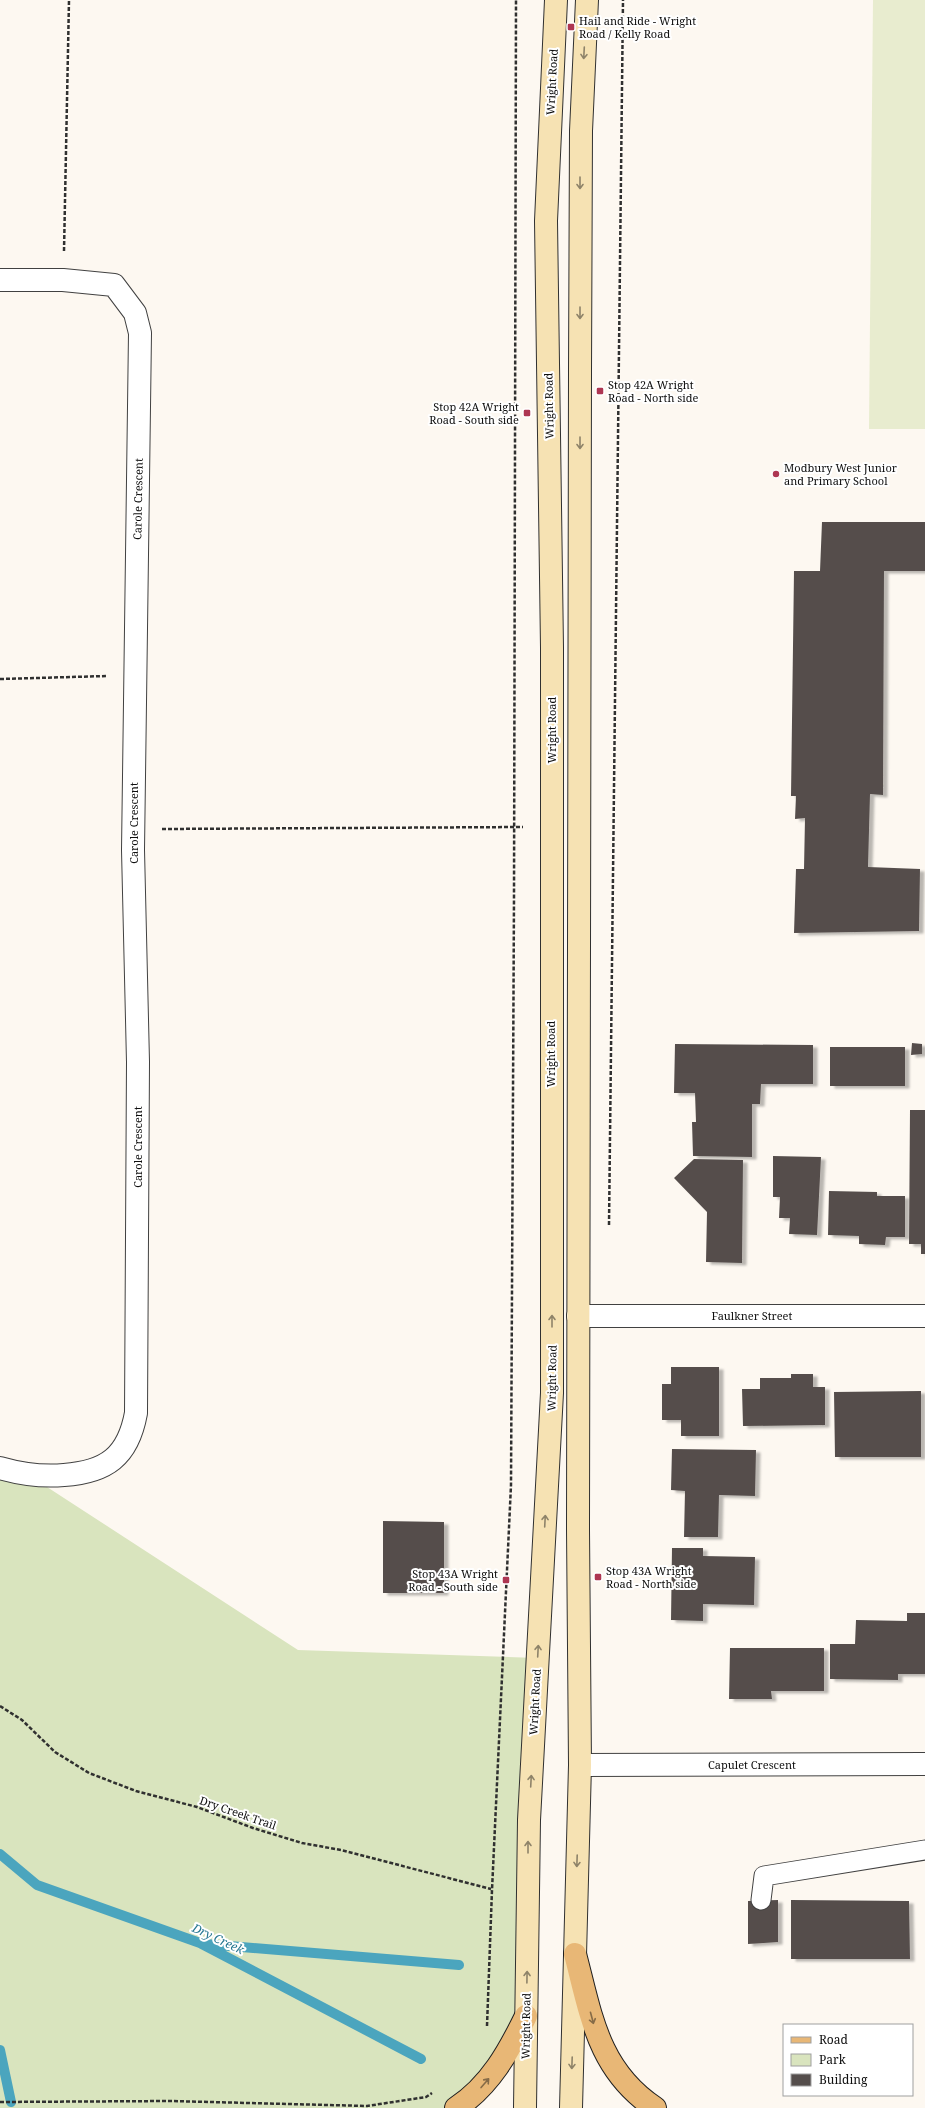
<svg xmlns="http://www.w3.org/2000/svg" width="925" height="2108" font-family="'Noto Serif',serif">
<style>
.green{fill:#d9e4be}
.pitch{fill:#e8eccf}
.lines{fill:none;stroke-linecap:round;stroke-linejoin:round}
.stream{stroke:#4ba5be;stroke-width:10}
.building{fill:#554e4c;filter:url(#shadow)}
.lane-casing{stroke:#414141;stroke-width:21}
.street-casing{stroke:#414141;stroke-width:24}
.secondary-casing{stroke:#303030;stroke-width:24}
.primary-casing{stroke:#1f1f1f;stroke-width:24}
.path{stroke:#303030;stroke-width:2.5;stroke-dasharray:4 2;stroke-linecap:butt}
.lane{stroke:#fff;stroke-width:19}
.street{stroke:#fff;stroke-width:22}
.secondary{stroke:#f6e2b3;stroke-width:22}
.primary{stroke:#e8b776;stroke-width:22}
.oneway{stroke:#8e8369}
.oneway2{stroke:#866b47}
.poi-dot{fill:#ae3652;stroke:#fff;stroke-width:1.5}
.labels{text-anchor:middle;stroke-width:4;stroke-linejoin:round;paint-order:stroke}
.poi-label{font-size:11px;fill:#0e0e0e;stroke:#fff;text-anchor:start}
.street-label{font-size:11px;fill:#0e0e0e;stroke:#fff}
.water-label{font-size:12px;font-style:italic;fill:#267791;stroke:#fff}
</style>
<defs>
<filter id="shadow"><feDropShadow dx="4.5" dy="2.5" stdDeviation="1" flood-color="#0004"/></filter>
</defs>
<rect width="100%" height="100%" fill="#fdf8f1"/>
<path class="green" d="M0,1463L27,1474L298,1650L537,1658L526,2005L512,2045L453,2108H0Z"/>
<path class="pitch" d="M873,0H925V429H869Z"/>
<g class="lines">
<path class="stream" d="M0,1854L37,1885L200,1943L421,2059
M206,1944L459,1965
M0,2050L11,2102"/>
</g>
<path class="building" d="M822,522H925V571H884L883,795L870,794L868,867L920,869L919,931L794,933L796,869H804L805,818L795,819L796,796H791L794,571H820Z
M912,1043L922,1044V1054L911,1055Z
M675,1044L813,1045V1084H761L760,1104H752V1157L693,1156L692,1122H696L695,1093H674Z
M830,1047H905V1086H830Z
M910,1110H925V1254H921V1244H909Z
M773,1156L821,1157L817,1235L789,1234L790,1218H779L780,1197H773Z
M694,1159L743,1160L742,1263L706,1262L707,1212L674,1178Z
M829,1191L877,1192V1196H905V1237H886L885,1245L859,1244V1236L828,1235Z
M671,1367H719V1436H681V1420H662V1384H671Z
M791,1374H813V1387H825V1425L743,1426L742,1389H760V1378H791Z
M921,1391V1457H835L834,1392Z
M672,1449L756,1450L755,1496L719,1495L718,1537H684L685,1491L671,1490Z
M383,1521L444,1522V1593H383Z
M672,1548H703V1556L755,1557L754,1605L703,1604V1621L671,1620Z
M907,1613H925V1674H898V1680L830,1679V1644H855L856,1620L907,1621Z
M730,1648H824V1691H771L772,1699H729Z
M778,1900V1942L748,1944V1901Z
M791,1900L909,1901L910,1959H791Z"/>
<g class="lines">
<g class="lane-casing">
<path id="lane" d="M761,1900L764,1876L925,1850"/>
</g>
<g class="street-casing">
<path id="street" d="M0,280H63L114,285L135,313L140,333L133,850L138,1062L136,1413C128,1457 106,1472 64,1475C42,1477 21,1474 0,1468
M578,1316H925
M580,1765L925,1764"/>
</g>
<g class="secondary-casing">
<path id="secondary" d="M525,2108L529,1820L552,1393V648L546,221L556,0
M571,2108L580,1765L578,1530L580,372L581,131L587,0"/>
</g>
<g class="primary-casing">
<path id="primary" d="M575,1954C591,2015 598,2070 655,2108
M456,2108C490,2086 509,2051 526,2016"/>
</g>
<path class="path" d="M64,251L69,0
M0,679L107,676
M162,829L523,827
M609,1225L623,0
M0,1706L22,1720L55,1752L89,1773L136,1791L197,1807L253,1828L302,1843L341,1850L491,1889
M487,2026L492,1890L511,1485L514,898L516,0
M0,2102L170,2101L367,2106L426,2097L432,2093"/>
<use href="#lane" class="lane"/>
<use href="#street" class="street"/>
<use href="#secondary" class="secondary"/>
<use href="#primary" class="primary"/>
</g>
<defs><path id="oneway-shaft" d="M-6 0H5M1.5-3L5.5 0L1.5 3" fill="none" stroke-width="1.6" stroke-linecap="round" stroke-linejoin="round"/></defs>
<g class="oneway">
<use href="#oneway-shaft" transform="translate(584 53) rotate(93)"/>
<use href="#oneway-shaft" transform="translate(580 183) rotate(90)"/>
<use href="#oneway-shaft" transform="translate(580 313) rotate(90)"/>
<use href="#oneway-shaft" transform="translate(580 443) rotate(90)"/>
<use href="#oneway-shaft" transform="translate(552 1321) rotate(-90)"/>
<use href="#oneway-shaft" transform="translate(545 1521) rotate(-87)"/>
<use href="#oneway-shaft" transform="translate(538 1651) rotate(-87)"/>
<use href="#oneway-shaft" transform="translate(531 1781) rotate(-87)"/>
<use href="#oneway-shaft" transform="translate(528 1847) rotate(-90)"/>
<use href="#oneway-shaft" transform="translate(577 1861) rotate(92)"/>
<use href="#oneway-shaft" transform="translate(527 1977) rotate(-89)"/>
<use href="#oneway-shaft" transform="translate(572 2063) rotate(92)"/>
</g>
<g class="oneway2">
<use href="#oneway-shaft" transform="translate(592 2018) rotate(75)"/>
<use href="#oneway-shaft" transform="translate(485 2083) rotate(-49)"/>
</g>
<g class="poi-dot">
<rect x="567" y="23" width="8" height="8" rx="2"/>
<rect x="596" y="387" width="8" height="8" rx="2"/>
<rect x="523" y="409" width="8" height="8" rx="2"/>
<circle cx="776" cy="474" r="4"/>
<rect x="594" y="1573" width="8" height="8" rx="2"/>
<rect x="502" y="1576" width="8" height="8" rx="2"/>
</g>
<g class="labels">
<g class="poi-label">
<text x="579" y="25">Hail and Ride - Wright<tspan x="579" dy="13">Road / Kelly Road</tspan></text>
<text x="608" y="389">Stop 42A Wright<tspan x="608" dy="13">Road - North side</tspan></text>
<text x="519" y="411" text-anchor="end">Stop 42A Wright<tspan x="519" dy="13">Road - South side</tspan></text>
<text x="784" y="472">Modbury West Junior<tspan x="784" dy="13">and Primary School</tspan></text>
<text x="606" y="1575">Stop 43A Wright<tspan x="606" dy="13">Road - North side</tspan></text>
<text x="498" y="1578" text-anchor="end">Stop 43A Wright<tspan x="498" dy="13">Road - South side</tspan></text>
</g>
<g class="street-label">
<text transform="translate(552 82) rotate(-87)" y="4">Wright Road</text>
<text transform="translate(549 406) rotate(-91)" y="4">Wright Road</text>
<text transform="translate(138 499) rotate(-89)" y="4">Carole Crescent</text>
<text transform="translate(552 730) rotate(-90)" y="4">Wright Road</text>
<text transform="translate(134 823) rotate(-90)" y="4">Carole Crescent</text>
<text transform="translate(551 1054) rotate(-90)" y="4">Wright Road</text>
<text transform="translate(138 1147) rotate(-90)" y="4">Carole Crescent</text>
<text x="752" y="1320">Faulkner Street</text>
<text transform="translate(552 1378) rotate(-89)" y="4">Wright Road</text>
<text transform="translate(535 1702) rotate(-87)" y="4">Wright Road</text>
<text x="752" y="1769">Capulet Crescent</text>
<text transform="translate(238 1813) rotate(19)" y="4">Dry Creek Trail</text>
<text transform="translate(526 2026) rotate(-89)" y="4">Wright Road</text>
</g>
<g class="water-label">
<text transform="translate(218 1939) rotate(25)" y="4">Dry Creek</text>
</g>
</g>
<rect x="783" y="2024" width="130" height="72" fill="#ffffff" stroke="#9f9f9f"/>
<rect x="791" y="2037" width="20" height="6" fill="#e8b776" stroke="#9f9f9f"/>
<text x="819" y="2044" font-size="12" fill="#0e0e0e">Road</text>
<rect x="791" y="2054" width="20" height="12" fill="#d9e4be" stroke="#9f9f9f"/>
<text x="819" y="2064" font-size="12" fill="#0e0e0e">Park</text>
<rect x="791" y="2074" width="20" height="12" fill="#554e4c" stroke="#9f9f9f"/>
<text x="819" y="2084" font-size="12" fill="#0e0e0e">Building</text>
</svg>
